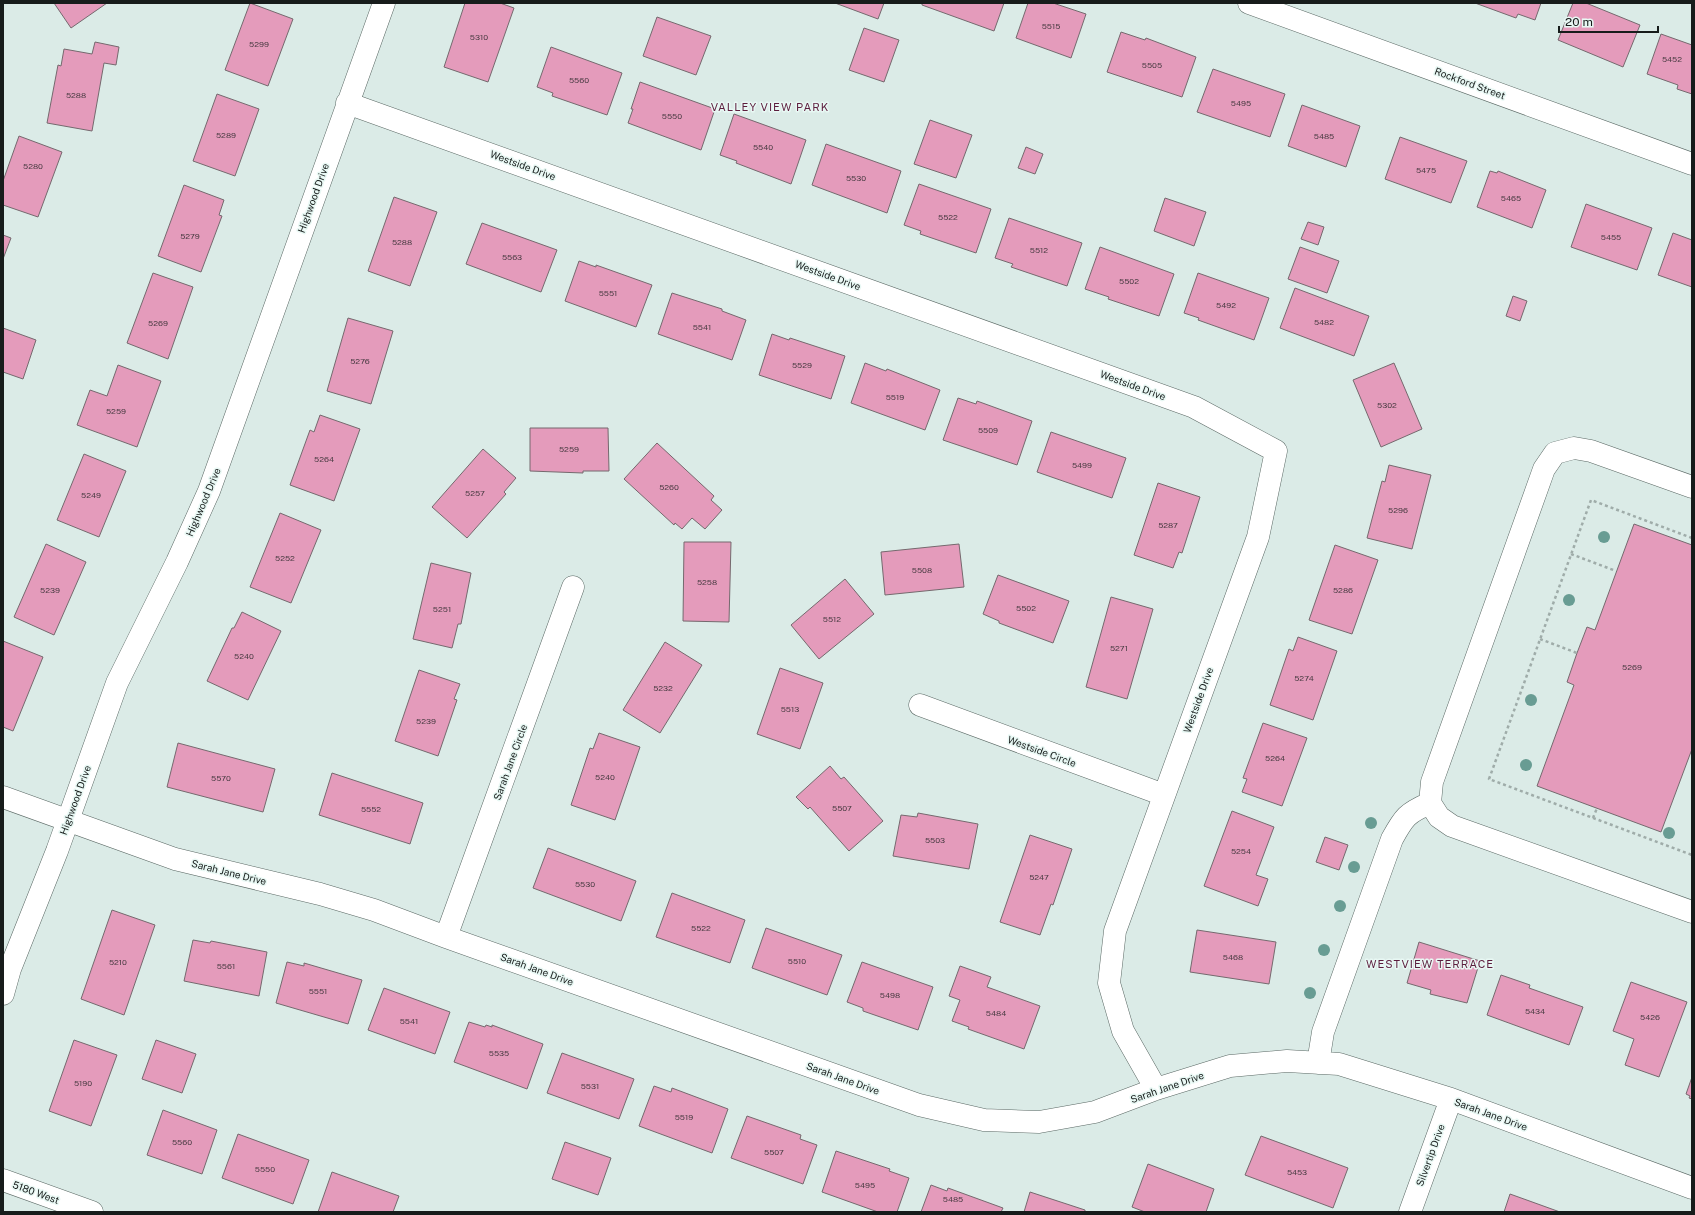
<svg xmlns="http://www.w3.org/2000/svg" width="1695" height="1215" font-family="'Public Sans',sans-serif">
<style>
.building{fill:#e49bbb;stroke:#75696e}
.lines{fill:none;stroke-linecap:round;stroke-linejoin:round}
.minor-casing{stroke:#5b6965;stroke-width:23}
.path{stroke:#9faca9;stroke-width:2.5;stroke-dasharray:3 3;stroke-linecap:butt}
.minor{stroke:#fff;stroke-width:22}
.tree{fill:#689c93}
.labels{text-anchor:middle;stroke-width:3;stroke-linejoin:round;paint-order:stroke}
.number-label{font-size:8px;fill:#4a3c43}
.street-label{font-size:10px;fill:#171c1b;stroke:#e8f8f4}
.neighbourhood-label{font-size:11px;letter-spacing:1px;fill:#5c1d3d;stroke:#e8f8f4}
</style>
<rect width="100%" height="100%" fill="#dbebe7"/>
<path class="building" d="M54,3H107L71,28Z
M250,3L293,19L268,86L225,70Z
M465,3H500L514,8L488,82L444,67Z
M835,3H884L878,19Z
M922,3H1004L994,31L922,5Z
M1028,3H1053L1086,14L1071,58L1016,38Z
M1475,3H1541L1535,20L1518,14L1516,18Z
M1573,3H1586L1640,25L1623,67L1558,40Z
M657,17L711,36L696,75L643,56Z
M864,28L899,40L884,82L849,70Z
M1121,32L1145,40L1146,38L1196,57L1182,97L1107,72Z
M1661,34L1692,45V94L1677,89L1678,85L1647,74Z
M95,42L119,47L116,65L104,63L92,131L47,123L58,65L61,66L64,49L92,54Z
M551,47L622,73L607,115L552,96L553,93L537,87Z
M1213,69L1285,94L1270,137L1197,112Z
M640,82L715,109L701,150L628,123L633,109H631Z
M217,94L259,109L235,176L193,161Z
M1302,105L1360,126L1346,167L1288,146Z
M734,114L806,140L791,184L736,163L737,161L720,155Z
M930,120L972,135L956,178L914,164Z
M19,136L62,152L38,217L3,205V181Z
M1400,137L1467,161L1451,203L1385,179Z
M826,144L901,171L887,213L812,185Z
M1026,147L1043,154L1035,174L1018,168Z
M1490,171L1497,173L1498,171L1546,190L1532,228L1477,207Z
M919,184L991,209L976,253L920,234L921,231L904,225Z
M184,185L224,200L219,215L222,216L201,272L158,256Z
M394,197L437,212L410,286L368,271Z
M1165,198L1206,212L1194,246L1154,231Z
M1586,204L1652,228L1637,270L1571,247Z
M1009,218L1082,243L1067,286L1011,267L1013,264L995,258Z
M1308,222L1324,227L1318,245L1301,239Z
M482,223L557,250L541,292L466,264Z
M1673,233L1692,240V287L1658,275Z
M3,235L11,238L3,259Z
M1100,247L1174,274L1159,316L1108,299L1109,297L1085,289Z
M1300,247L1339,261L1327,293L1288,279Z
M579,261L596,267V265L652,285L636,327L565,301Z
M153,273L193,287L168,359L127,343Z
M1198,273L1269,298L1254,340L1198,320L1199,318L1184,313Z
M1295,288L1369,316L1354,356L1280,328Z
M672,293L722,309V311L746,320L732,360L658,334Z
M1513,296L1527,301L1520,321L1506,316Z
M348,318L393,331L371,404L327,391Z
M3,328L36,340L23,379L3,372Z
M772,334L789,340L790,338L845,356L831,399L759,375Z
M865,363L886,371L887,369L940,390L925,430L851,403Z
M1394,363L1422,429L1381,447L1353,380Z
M118,365L161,381L137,447L77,425L90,390L107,396Z
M958,398L976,404L977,401L1032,421L1017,465L943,440Z
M320,415L360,429L334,501L290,485L310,430L314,432Z
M530,428H608L609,471H583V473L530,471Z
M1051,432L1126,458L1112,498L1037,472Z
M657,443L714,496L711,500L722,510L705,529L692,518L682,529L675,523L674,525L624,479Z
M483,449L516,478L504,492L506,494L467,538L432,507Z
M84,454L126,471L99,537L57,520Z
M1389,465L1431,475L1412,549L1367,538L1382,481L1385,482Z
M1158,483L1200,497L1182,553L1179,552L1173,568L1134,555Z
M280,513L321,530L291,603L250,587Z
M1634,524L1692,545V749L1661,832L1537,786L1574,685L1567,682L1577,653L1587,627L1595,630Z
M684,542H731L729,622L683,621Z
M46,544L86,562L54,635L14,617Z
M959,544L964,587L885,595L881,552Z
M1335,545L1378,560L1352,634L1309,620Z
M431,563L471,573L461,624H458L452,648L413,639Z
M998,575L1069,601L1053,643L999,623V621L983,614Z
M845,579L874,614L819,659L791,625Z
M1111,597L1153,609L1127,699L1086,687Z
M242,612L281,631L248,700L207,681L232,628H234Z
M1298,637L1337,651L1313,720L1270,705L1289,649L1293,651Z
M3,641L43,657L13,731L3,727Z
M665,642L702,665L660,733L623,710Z
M780,668L823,683L800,749L757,734Z
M419,670L460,684L454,699L457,700L438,756L395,741Z
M1263,723L1307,738L1282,806L1242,792L1247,779L1243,778Z
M599,733L640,747L615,820L571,805L590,748L593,749Z
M178,743L275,769L263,812L167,787Z
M830,766L841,779L844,777L883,821L849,851L810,807L808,809L796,797Z
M332,773L423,803L410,844L319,815Z
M1232,811L1274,827L1256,875L1268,879L1258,906L1204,886Z
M918,813L978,824L969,869L893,856L901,815L917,817Z
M1030,835L1072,849L1053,905L1051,904L1040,935L1000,922Z
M1325,837L1348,845L1339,870L1316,862Z
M548,848L636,881L621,921L533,888Z
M672,893L745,920L730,963L656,937Z
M112,910L155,925L124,1015L81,999Z
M766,928L842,955L827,995L752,968Z
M1197,930L1276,942L1269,984L1190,972Z
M193,940L210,943L211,941L267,952L259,996L184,981Z
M1419,942L1480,961L1467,1003L1430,994L1431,990L1407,983Z
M287,962L304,966V963L362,980L348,1024L276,1003Z
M862,962L933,987L918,1030L863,1011V1008L847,1002Z
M960,966L991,977L987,987L1040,1006L1024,1049L968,1029L969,1027L952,1021L960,1000L949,996Z
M1501,975L1530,985L1529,988L1583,1007L1569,1045L1487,1015Z
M1631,982L1687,1002L1659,1077L1625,1065L1634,1039L1613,1031Z
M384,988L450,1012L435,1054L368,1030Z
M469,1022L485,1027L486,1025L492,1027V1025L543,1044L527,1089L454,1062Z
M74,1040L117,1055L91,1126L49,1111Z
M156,1040L196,1054L182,1093L142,1079Z
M562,1053L634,1079L619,1119L547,1093Z
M1692,1077V1099L1689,1098L1690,1096L1686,1094Z
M654,1086L671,1092L672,1088L728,1109L712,1153L639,1126Z
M163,1110L217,1130L202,1174L147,1155Z
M747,1116L801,1135L800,1139L817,1145L803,1184L731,1158Z
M238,1134L309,1160L293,1204L222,1178Z
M1261,1136L1348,1168L1333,1208L1245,1175Z
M565,1142L611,1158L598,1195L552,1179Z
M836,1151L890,1169L889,1171L909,1178L897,1212H878L822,1192Z
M1148,1164L1214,1189L1206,1212H1145L1132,1207Z
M332,1172L399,1196L393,1212H318Z
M931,1185L947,1191L948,1188L1003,1208L1001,1212H921Z
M1030,1192L1085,1210V1212H1024Z
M1510,1194L1560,1212H1504Z"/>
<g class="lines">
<g class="minor-casing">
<path id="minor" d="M1249,3L1692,164
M347,103L1194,407L1276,451L1258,537L1115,931L1109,983L1123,1031L1156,1089
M1692,487L1591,451L1574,448L1555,453L1544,469L1432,782L1430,803L1439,817L1452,826L1692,912
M920,705L1164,795
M3,797L175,859L320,894L374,910L446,937L919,1105L984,1120L1039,1122L1095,1112L1156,1089L1230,1066L1287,1061L1339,1064L1451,1099L1692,1188
M446,937L573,587
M3,994L10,969L57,851L117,683L177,562L209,491L384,3
M1318,1063L1323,1032L1392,839C1404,817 1407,813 1430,803
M3,1180L92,1212
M1410,1212L1451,1099"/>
</g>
<path class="path" d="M1692,538L1591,500L1489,779L1692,855
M1571,554L1616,571
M1540,639L1577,653
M1593,818L1597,808"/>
<use href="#minor" class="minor"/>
</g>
<g class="tree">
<circle cx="1604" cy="537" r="6"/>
<circle cx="1569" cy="600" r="6"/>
<circle cx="1531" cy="700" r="6"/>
<circle cx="1526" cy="765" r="6"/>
<circle cx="1371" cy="823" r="6"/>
<circle cx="1669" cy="833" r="6"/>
<circle cx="1354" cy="867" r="6"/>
<circle cx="1340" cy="906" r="6"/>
<circle cx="1324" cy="950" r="6"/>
<circle cx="1310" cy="993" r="6"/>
</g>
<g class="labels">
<g class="number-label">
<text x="1051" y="29">5515</text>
<text x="479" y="40">5310</text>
<text x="259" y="47">5299</text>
<text x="1672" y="62">5452</text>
<text x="1152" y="68">5505</text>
<text x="579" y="83">5560</text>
<text x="76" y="98">5288</text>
<text x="1241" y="106">5495</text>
<text x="672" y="119">5550</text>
<text x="226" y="138">5289</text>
<text x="1324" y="139">5485</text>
<text x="763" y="150">5540</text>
<text x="33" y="169">5280</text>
<text x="1426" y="173">5475</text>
<text x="856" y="181">5530</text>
<text x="1511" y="201">5465</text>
<text x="948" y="220">5522</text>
<text x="190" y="239">5279</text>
<text x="1611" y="240">5455</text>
<text x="402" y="245">5288</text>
<text x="1039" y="253">5512</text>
<text x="512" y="260">5563</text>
<text x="1129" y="284">5502</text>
<text x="608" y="296">5551</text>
<text x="1226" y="308">5492</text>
<text x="1324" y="325">5482</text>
<text x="158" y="326">5269</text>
<text x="702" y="330">5541</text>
<text x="360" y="364">5276</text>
<text x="802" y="368">5529</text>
<text x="895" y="400">5519</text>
<text x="1387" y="408">5302</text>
<text x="116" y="414">5259</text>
<text x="988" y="433">5509</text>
<text x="569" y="452">5259</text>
<text x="324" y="462">5264</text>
<text x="1082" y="468">5499</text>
<text x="669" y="490">5260</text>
<text x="475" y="496">5257</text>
<text x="91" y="498">5249</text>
<text x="1398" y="513">5296</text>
<text x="1168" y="528">5287</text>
<text x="285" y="561">5252</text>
<text x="922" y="573">5508</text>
<text x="707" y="585">5258</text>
<text x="50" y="593">5239</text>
<text x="1343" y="593">5286</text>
<text x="1026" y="611">5502</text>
<text x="442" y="612">5251</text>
<text x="832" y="622">5512</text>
<text x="1119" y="651">5271</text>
<text x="244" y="659">5240</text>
<text x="1632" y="670">5269</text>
<text x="1304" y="681">5274</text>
<text x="663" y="691">5232</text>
<text x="790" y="712">5513</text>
<text x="426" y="724">5239</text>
<text x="1275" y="761">5264</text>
<text x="605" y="780">5240</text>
<text x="221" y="781">5570</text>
<text x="842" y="811">5507</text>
<text x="371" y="812">5552</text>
<text x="935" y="843">5503</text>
<text x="1241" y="854">5254</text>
<text x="1039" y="880">5247</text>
<text x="585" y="887">5530</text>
<text x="701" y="931">5522</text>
<text x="1233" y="960">5468</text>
<text x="797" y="964">5510</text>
<text x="118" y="965">5210</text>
<text x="226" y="969">5561</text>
<text x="318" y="994">5551</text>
<text x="890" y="998">5498</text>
<text x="1535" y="1014">5434</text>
<text x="996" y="1016">5484</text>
<text x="1650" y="1020">5426</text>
<text x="409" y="1024">5541</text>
<text x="499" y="1056">5535</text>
<text x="83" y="1086">5190</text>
<text x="590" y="1089">5531</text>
<text x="684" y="1120">5519</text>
<text x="182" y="1145">5560</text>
<text x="774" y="1155">5507</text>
<text x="265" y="1172">5550</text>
<text x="1297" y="1175">5453</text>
<text x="865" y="1188">5495</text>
<text x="953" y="1202">5485</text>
</g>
<g class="street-label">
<text transform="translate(1470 83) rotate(20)" y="4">Rockford Street</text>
<text transform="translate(523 165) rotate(20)" y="4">Westside Drive</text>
<text transform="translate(313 198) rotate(-70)" y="4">Highwood Drive</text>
<text transform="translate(828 275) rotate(20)" y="4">Westside Drive</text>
<text transform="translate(1133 385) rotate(20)" y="4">Westside Drive</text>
<text transform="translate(203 502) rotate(-67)" y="4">Highwood Drive</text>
<text transform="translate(1198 700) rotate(-70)" y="4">Westside Drive</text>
<text transform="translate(1042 751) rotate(20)" y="4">Westside Circle</text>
<text transform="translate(510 762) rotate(-70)" y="4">Sarah Jane Circle</text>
<text transform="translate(75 800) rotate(-70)" y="4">Highwood Drive</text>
<text transform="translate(229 872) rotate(14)" y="4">Sarah Jane Drive</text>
<text transform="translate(537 969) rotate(20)" y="4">Sarah Jane Drive</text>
<text transform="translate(843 1078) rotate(20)" y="4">Sarah Jane Drive</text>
<text transform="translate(1167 1087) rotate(-19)" y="4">Sarah Jane Drive</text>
<text transform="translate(1491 1114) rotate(20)" y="4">Sarah Jane Drive</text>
<text transform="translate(1430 1155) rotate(-70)" y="4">Silvertip Drive</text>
<text transform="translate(36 1192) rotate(20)" y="4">5180 West</text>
</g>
<g class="neighbourhood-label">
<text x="770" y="111">VALLEY VIEW PARK</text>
<text x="1430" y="968">WESTVIEW TERRACE</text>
</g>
</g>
<rect width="1695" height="1215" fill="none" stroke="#171c1b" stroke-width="8"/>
<path d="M1559 26v6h99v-6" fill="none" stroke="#171c1b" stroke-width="2"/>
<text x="1565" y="26" font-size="12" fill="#171c1b" stroke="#e8f8f4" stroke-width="3" paint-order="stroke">20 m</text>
</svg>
